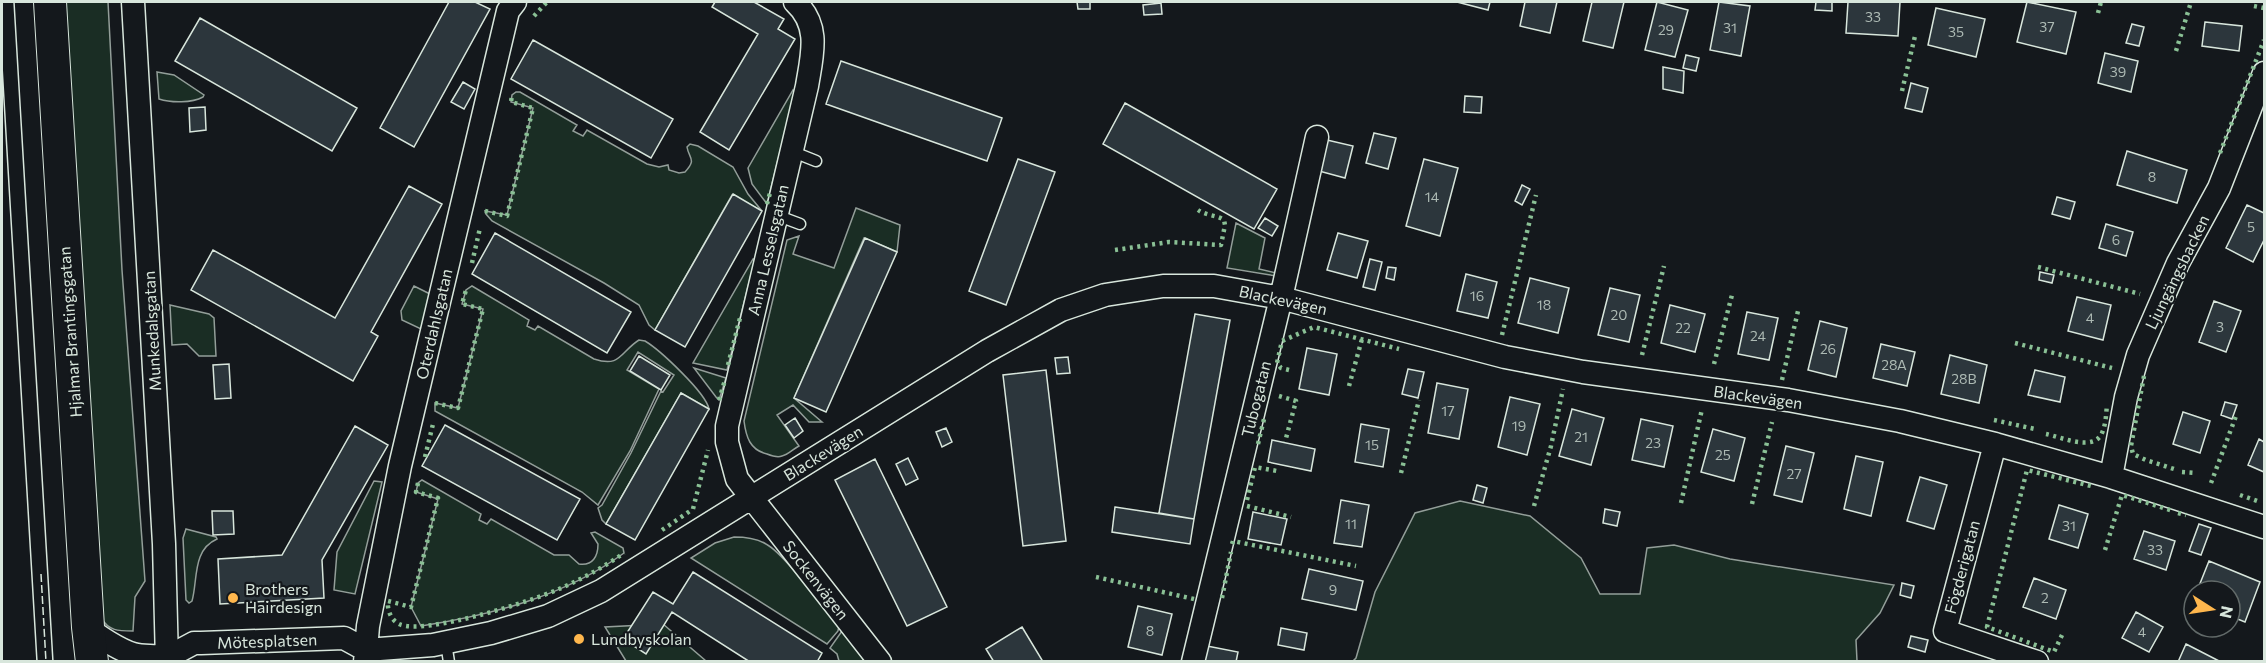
<svg xmlns="http://www.w3.org/2000/svg" width="2266" height="663" font-family="Commissioner,sans-serif">
<style>
.green{fill:#1a2d24;stroke:#939e99;stroke-width:1.5}
.building{fill:#2c363c;stroke:#d8e6dc;stroke-width:1.5}
.lines{fill:none;stroke-linecap:round;stroke-linejoin:round}
.service-casing{stroke:#d8e6dc;stroke-width:13}
.minor-casing{stroke:#d8e6dc;stroke-width:25}
.secondary-casing{stroke:#d8e6dc;stroke-width:34}
.service{stroke:#14181c;stroke-width:10}
.minor{stroke:#14181c;stroke-width:22}
.secondary{stroke:#14181c;stroke-width:32}
.tram{stroke:#d8e6dc;stroke-width:1.5}
.hedge{stroke:#8ac095;stroke-width:4.5;stroke-dasharray:3 4.5;stroke-linecap:butt}
.fence{stroke:#d8e6dc;stroke-width:1.5;stroke-dasharray:8 3;stroke-linecap:butt}
.poi-dot{fill:#ffb74d;stroke:#14181c;stroke-width:2}
.labels{text-anchor:middle;stroke-width:4.5;stroke-linejoin:round;paint-order:stroke}
.number-label{font-size:14px;fill:#adbab4}
.street-label{font-size:16px;fill:#d8e6dc;stroke:#14181c}
.poi-label{font-size:16px;fill:#d8e6dc;stroke:#14181c;text-anchor:start}
</style>
<rect width="100%" height="100%" fill="#14181c"/>
<path class="green" d="M64,2H108L122,270L145,581L135,597L133,631C118,631 109,631 101,618Z
M157,72L174,75L204,95L203,97C192,103 171,103 159,99Z
M793,90L795,92L767,204L752,184L748,168Z
M516,92H520L577,125L573,131L583,136L587,130L647,164L659,167L668,165L669,170L679,173L685,172C697,159 689,159 687,147L690,144L698,146L733,167L748,194L762,211L732,195L655,330L649,325L639,305L604,283L492,221L486,214L485,211L507,215L533,108L511,102L512,95Z
M856,208L900,225L897,252L864,238L794,398L822,422H809L793,405L777,415L799,446C793,449 788,455 782,456C777,458 772,456 767,454C750,450 746,437 744,421L787,240L799,236L793,254L834,268Z
M1236,223L1265,238L1259,269L1276,273V276L1227,268Z
M753,259H755L727,370L693,363Z
M414,286L430,294L421,329L402,320L401,311Z
M472,286L529,320L527,326L535,330L538,326L594,359C621,368 620,352 639,340L645,341C660,350 706,393 709,409L681,393L606,524L602,520L598,508L602,505L631,453L661,391L663,392L674,375L638,352L627,370L659,389L630,451L598,505L582,492L435,411V403L458,408L483,309L462,304L466,290Z
M170,305L209,314L214,318L216,356H199L187,344L172,345Z
M694,368L726,378L719,400L716,397Z
M422,480L481,514L479,520L487,524L491,519L554,555H569L579,564C593,566 598,556 598,544L591,533L595,532L623,548L624,553C565,596 492,615 421,626L411,607L438,499L416,492L418,483Z
M374,481L382,482L355,594L334,590L337,552Z
M1460,501L1530,516L1581,558L1600,594H1640L1647,548L1674,545L1730,559L1894,585L1880,613L1856,640L1857,661H1353L1356,658L1375,592L1415,513Z
M186,529L216,537L217,539C192,550 198,580 192,601L189,603L186,600L183,538Z
M734,537C745,537 756,538 766,544C785,554 823,608 839,626L838,631L827,644L691,558L715,543Z
M663,624L706,661H626L605,627Z
M842,631L865,661H839L837,654L830,648Z"/>
<path class="building" d="M449,2H475L490,9L414,147L380,128Z
M715,2H754L784,19L778,29L795,39L729,150L700,132L758,34L712,7Z
M1077,2H1090V9H1078Z
M1457,2H1490L1488,10Z
M1525,2H1557L1550,33L1520,26Z
M1592,2H1624L1613,48L1583,41Z
M1657,2L1688,10L1675,57L1645,50Z
M1719,2L1750,6L1741,56L1710,50Z
M1816,2H1832V11L1815,10Z
M1848,2H1900L1898,36L1846,33Z
M2027,2L2076,12L2066,54L2017,42Z
M1161,3L1162,14L1144,15L1143,5Z
M1936,8L1985,19L1976,57L1928,45Z
M200,18L357,108L332,151L175,61Z
M2205,22L2242,26L2239,51L2202,46Z
M2132,24L2144,27L2139,46L2126,43Z
M533,40L673,119L651,158L511,79Z
M2105,53L2138,61L2131,92L2098,83Z
M1686,55L1699,58L1696,71L1683,68Z
M841,61L1002,118L987,161L826,104Z
M1663,67L1684,71L1683,93L1663,89Z
M463,82L475,89L464,109L451,102Z
M1911,83L1928,88L1922,112L1905,108Z
M1465,96L1482,97L1481,113L1464,112Z
M1125,103L1277,189L1254,229L1103,144Z
M205,107L206,130L190,132L189,108Z
M1374,133L1396,138L1388,169L1366,163Z
M1327,140L1353,146L1345,178L1319,171Z
M2127,151L2187,170L2177,203L2117,185Z
M1018,159L1055,172L1006,305L969,291Z
M1424,159L1458,168L1440,236L1406,226Z
M1522,185L1530,189L1522,205L1515,201Z
M409,186L442,204L371,332L378,336L353,381L191,290L213,250L335,318Z
M733,194L762,211L685,347L655,330Z
M2057,197L2075,202L2070,219L2052,214Z
M2247,205L2264,213V240L2253,262L2226,248Z
M1265,218L1278,226L1272,236L1258,228Z
M2106,224L2133,232L2126,256L2099,248Z
M495,233L631,312L607,353L472,274Z
M1338,233L1368,241L1357,278L1327,270Z
M865,238L897,252L826,412L794,398Z
M1370,259L1382,262L1375,290L1363,287Z
M1388,267L1396,268L1394,280L1386,278Z
M2040,272L2054,275L2052,283L2039,280Z
M1466,274L1497,282L1488,318L1457,311Z
M1530,278L1569,288L1558,333L1518,323Z
M1610,288L1640,295L1629,342L1598,335Z
M2077,297L2111,305L2103,340L2068,331Z
M2214,301L2241,311L2226,352L2199,342Z
M1670,305L1705,314L1695,352L1661,343Z
M1747,312L1778,318L1769,360L1738,354Z
M1195,314L1230,320L1194,519L1159,513Z
M1820,321L1847,328L1836,377L1808,370Z
M1881,344L1915,352L1907,386L1873,378Z
M1307,348L1337,354L1329,395L1299,389Z
M1950,355L1987,365L1979,403L1941,394Z
M639,356L670,375L661,390L630,371Z
M1068,357L1070,373L1057,374L1055,358Z
M229,364L231,398L215,399L213,365Z
M1408,369L1424,372L1418,398L1402,394Z
M1046,370L1066,541L1023,546L1003,375Z
M2035,370L2065,377L2060,402L2028,395Z
M1437,383L1468,389L1459,439L1428,433Z
M681,393L709,409L635,540L606,524Z
M1510,397L1540,404L1527,455L1498,447Z
M2225,402L2237,405L2232,419L2221,415Z
M1572,409L1604,418L1591,465L1559,456Z
M2183,412L2210,421L2200,453L2173,444Z
M795,418L803,431L794,438L785,425Z
M1641,419L1673,426L1664,467L1632,460Z
M1361,424L1389,429L1383,467L1355,462Z
M445,425L580,499L557,540L422,466Z
M355,426L388,445L322,560L324,598L220,604L218,559L282,555Z
M946,428L952,442L942,447L936,432Z
M1713,429L1745,438L1734,481L1701,472Z
M2259,439L2264,442V472L2248,465Z
M1272,440L1315,449L1311,471L1268,462Z
M1786,446L1814,453L1802,502L1774,495Z
M1856,456L1883,462L1871,516L1844,509Z
M908,458L918,479L906,485L896,464Z
M875,459L947,607L907,626L835,480Z
M1920,477L1947,485L1934,529L1907,521Z
M1477,485L1487,488L1483,503L1473,500Z
M1341,500L1369,505L1362,547L1334,543Z
M2059,505L2088,514L2078,548L2049,539Z
M1115,507L1194,519L1190,544L1112,532Z
M1605,509L1620,512L1617,526L1603,523Z
M212,511H233L234,534L213,535Z
M1253,512L1287,519L1281,545L1248,539Z
M2199,524L2211,528L2201,555L2189,551Z
M2144,531L2175,541L2166,570L2134,559Z
M2209,561L2260,582L2245,622L2230,616V591H2197Z
M1309,569L1363,581L1356,610L1302,599Z
M693,572L822,653L817,662H750L672,612L646,654L623,639L653,592L673,604Z
M2034,578L2066,590L2056,619L2023,607Z
M1902,583L1914,586L1911,598L1900,595Z
M1138,606L1172,614L1162,655L1128,647Z
M2136,612L2163,627L2149,652L2122,638Z
M1022,627L1042,660L1039,662H994L986,649Z
M1281,628L1307,633L1304,650L1278,645Z
M1911,636L1928,640L1925,652L1908,647Z
M2186,644L2221,662H2178Z
M1207,646L1238,652L1236,662H1204Z"/>
<g class="lines">
<g class="service-casing">
<path id="service" d="M791,151L816,161
M776,215L800,224
M446,643L449,662"/>
</g>
<g class="minor-casing">
<path id="minor" d="M133,2L164,544L167,662
M795,2C821,26 812,55 807,86L727,426V442L737,479L880,662
M1995,444L1945,631L2037,662
M2111,477L2126,397L2138,355L2178,263L2219,188L2264,73
M88,627C97,636 120,650 133,654C147,658 162,653 175,662
M366,650L433,645L491,633L548,616L601,591L987,351L1061,310L1105,295L1163,286H1214L1281,298L1505,357L1583,372L1788,400L1900,421L1995,444L2111,477L2264,527
M168,657L194,643H201L344,638L366,650
M365,662L368,626L400,466L508,11L515,2
M1193,662L1281,298L1317,137"/>
</g>
<g class="secondary-casing">
<path id="secondary" d="M50,2L88,627L92,662"/>
</g>
<use href="#service" class="service"/>
<use href="#minor" class="minor"/>
<use href="#secondary" class="secondary"/>
<path class="tram" d="M14,2L53,662
M2,66L37,662"/>
<path class="hedge" d="M2254,6L2264,8
M2098,13L2101,2
M534,16L547,2
M2176,51L2191,2
M1902,91L1915,36
M2220,153L2264,40
M767,204L770,193
M485,211L507,216L533,108L511,102L512,95
M1115,250L1169,242L1221,245L1225,225L1224,220C1217,215 1207,216 1198,210
M472,263L480,228
M2038,267L2140,294
M1502,335L1536,195
M2015,343L2112,368
M1642,355L1664,266
M1714,364L1732,295
M728,365L740,318
M1289,370L1281,368L1277,363L1282,341L1314,327L1399,349
M2144,376L2131,446L2133,454L2146,460L2174,469
M1782,380L1798,311
M1349,386L1362,339
M1279,396L1296,401L1285,442
M719,400L725,380
M435,403L458,408L483,309L462,304L466,290
M1994,420L2035,429
M2046,434C2061,437 2094,452 2102,433C2106,424 2106,414 2107,405
M1258,444L1264,419
M425,457L433,424
M2182,472L2195,473
M1401,473L1419,400
M418,483L416,492L438,498L411,607L388,601C387,610 391,620 399,624C424,636 532,601 559,589C582,579 604,567 624,553
M2211,483L2236,416
M2240,495L2257,501
M1247,500L1255,467L1277,471
M1681,503L1702,409
M1752,504L1772,422
M1247,506L1291,517
M1534,506L1551,446L1563,389
M2178,513L2186,515
M662,530L693,509L708,450
M1232,544L1233,541L1356,566
M2105,550L2122,495L2173,511
M1096,577L1194,599
M1222,598L1231,552
M2062,635L2054,652L1987,627L2027,470L2095,487"/>
<path class="fence" d="M41,574L46,662"/>
</g>
<g class="poi-dot">
<circle cx="233" cy="598" r="6"/>
<circle cx="579" cy="639" r="6"/>
</g>
<g class="labels">
<g class="number-label">
<text x="1873" y="22">33</text>
<text x="2047" y="32">37</text>
<text x="1730" y="33">31</text>
<text x="1666" y="35">29</text>
<text x="1956" y="37">35</text>
<text x="2118" y="77">39</text>
<text x="2152" y="182">8</text>
<text x="1432" y="202">14</text>
<text x="2251" y="232">5</text>
<text x="2116" y="245">6</text>
<text x="1477" y="301">16</text>
<text x="1544" y="310">18</text>
<text x="1619" y="320">20</text>
<text x="2090" y="323">4</text>
<text x="2220" y="332">3</text>
<text x="1683" y="333">22</text>
<text x="1758" y="341">24</text>
<text x="1828" y="354">26</text>
<text x="1894" y="370">28A</text>
<text x="1964" y="384">28B</text>
<text x="1448" y="416">17</text>
<text x="1519" y="431">19</text>
<text x="1581" y="442">21</text>
<text x="1653" y="448">23</text>
<text x="1372" y="450">15</text>
<text x="1723" y="460">25</text>
<text x="1794" y="479">27</text>
<text x="1351" y="529">11</text>
<text x="2069" y="531">31</text>
<text x="2155" y="555">33</text>
<text x="1333" y="595">9</text>
<text x="2045" y="603">2</text>
<text x="1150" y="636">8</text>
<text x="2142" y="637">4</text>
</g>
<g class="street-label">
<text transform="translate(768 250) rotate(-77)" y="6">Anna Lesselsgatan</text>
<text transform="translate(2177 272) rotate(-64)" y="6">Ljungängsbacken</text>
<text transform="translate(1283 300) rotate(12)" y="6">Blackevägen</text>
<text transform="translate(434 324) rotate(-77)" y="6">Oterdahlsgatan</text>
<text transform="translate(152 331) rotate(-93)" y="6">Munkedalsgatan</text>
<text transform="translate(70 332) rotate(-94)" y="6">Hjalmar Brantingsgatan</text>
<text transform="translate(1758 397) rotate(8)" y="6">Blackevägen</text>
<text transform="translate(1256 399) rotate(-76)" y="6">Tubogatan</text>
<text transform="translate(823 453) rotate(-32)" y="6">Blackevägen</text>
<text transform="translate(1962 567) rotate(-75)" y="6">Fögderigatan</text>
<text transform="translate(816 580) rotate(52)" y="6">Sockenvägen</text>
<text transform="translate(267 641) rotate(-2)" y="6">Mötesplatsen</text>
</g>
<g class="poi-label">
<text x="245" y="595">Brothers<tspan x="245" dy="18">Hairdesign</tspan></text>
<text x="591" y="645">Lundbyskolan</text>
</g>
</g>
<rect width="2266" height="663" fill="none" stroke="#d8e6dc" stroke-width="6"/>
<g transform="translate(2212 609) rotate(102)"><circle r="28" fill="#14181c" stroke="#626a69" stroke-width="1.5"/>
<path d="M0-4.5L10 22L0 15L-10 22Z" fill="#ffb74d"/>
<text y="-9" font-size="16" font-weight="bold" text-anchor="middle" fill="#d8e6dc">N</text>
</g>
</svg>
